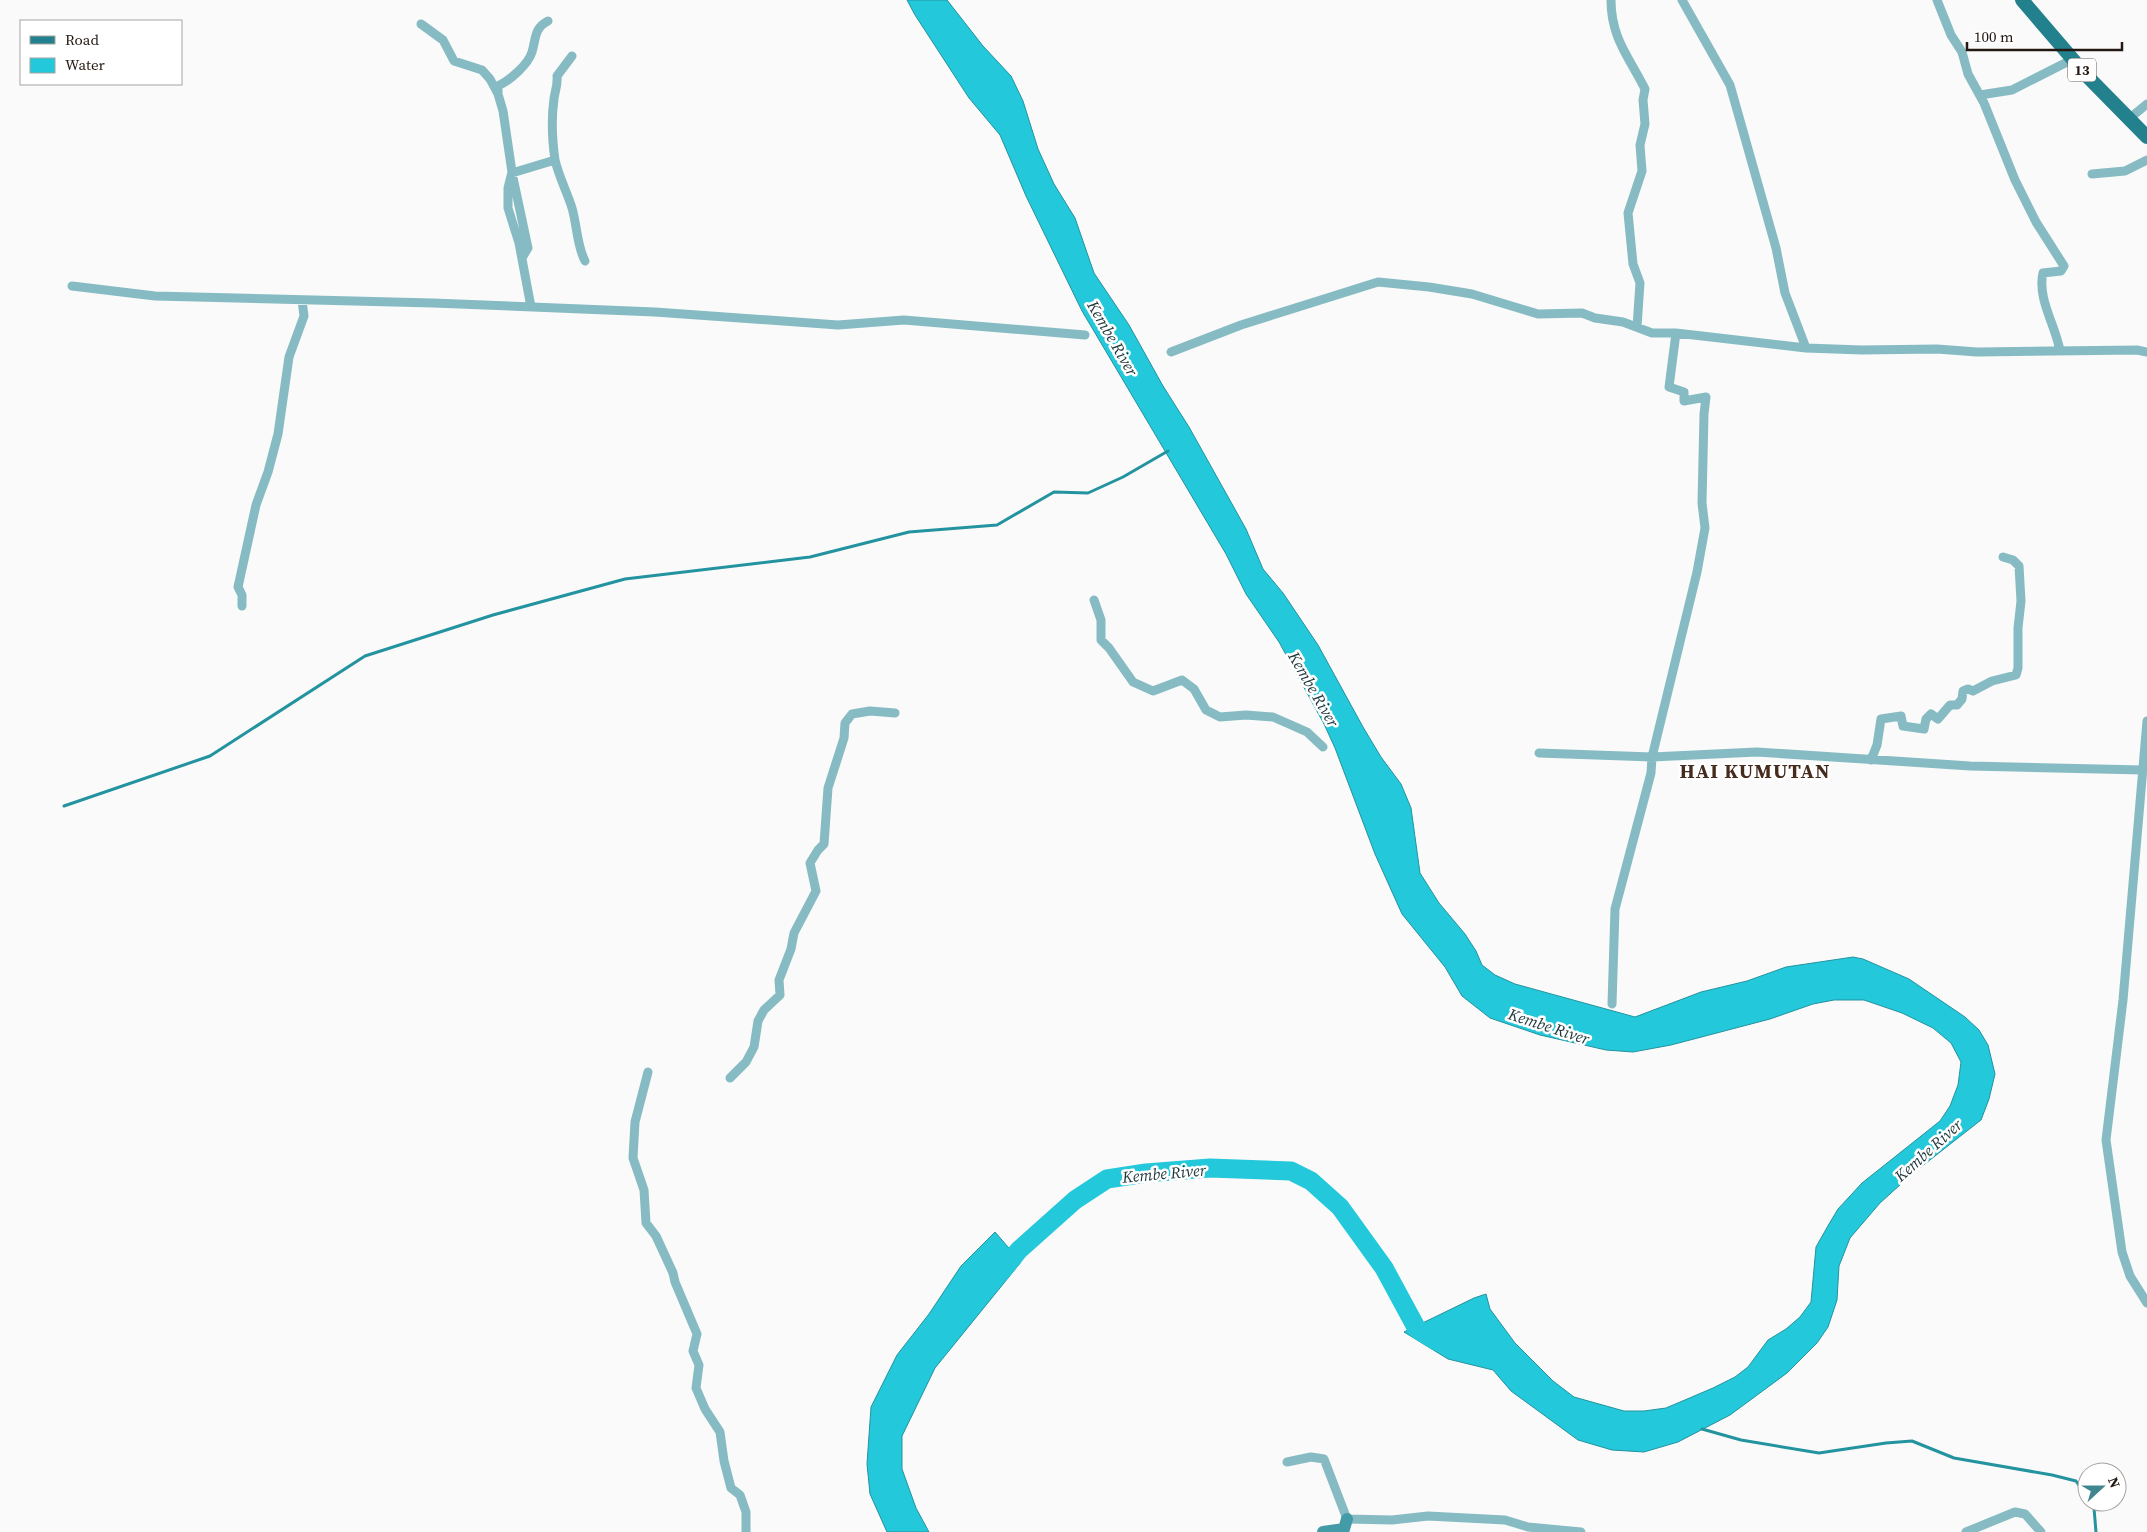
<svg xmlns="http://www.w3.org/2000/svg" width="2147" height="1532" font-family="'Source Serif 4',serif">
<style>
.water{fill:#23c8db;stroke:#23939f}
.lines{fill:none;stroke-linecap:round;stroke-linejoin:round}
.stream{stroke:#23939f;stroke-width:3}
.river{stroke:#23c8db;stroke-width:19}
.street{stroke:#86bbc3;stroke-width:9}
.secondary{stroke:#439ba7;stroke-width:12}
.primary{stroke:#23818d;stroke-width:14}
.labels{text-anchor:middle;stroke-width:5;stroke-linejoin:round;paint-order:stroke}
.shield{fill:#fff;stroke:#665d59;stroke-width:1}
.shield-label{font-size:14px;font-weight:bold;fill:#241812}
.water-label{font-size:16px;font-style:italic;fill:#1d3539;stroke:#fff}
.district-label{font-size:20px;font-weight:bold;letter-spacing:1px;fill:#462b1f;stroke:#fff}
</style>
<rect width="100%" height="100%" fill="#fafafa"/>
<path class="water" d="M907,0H947L983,46L1011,76L1023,101L1038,149L1054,184L1075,218L1094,273L1129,325L1163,386L1189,427L1246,529L1263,569L1283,593L1318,645L1363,727L1381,757L1401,784L1411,808L1420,873L1439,903L1465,934L1476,951L1482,965L1495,975L1515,984L1635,1017L1701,992L1747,981L1786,967L1853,957L1863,959L1909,979L1965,1017L1979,1030L1988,1045L1995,1074L1989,1099L1981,1120L1912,1174L1880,1203L1850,1238L1839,1266L1837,1300L1828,1327L1817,1343L1787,1373L1730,1415L1678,1442L1644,1452L1612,1450L1578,1440L1511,1391L1493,1370L1448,1359L1404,1332L1474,1298L1486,1294L1490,1309L1515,1343L1553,1381L1574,1397L1624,1411H1644L1666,1408L1713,1388L1735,1377L1748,1367L1768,1340L1786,1329L1800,1317L1811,1302L1816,1247L1829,1224L1838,1209L1862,1183L1940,1121L1950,1106L1958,1085L1961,1062L1951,1043L1933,1028L1902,1013L1864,1000H1834L1813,1004L1770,1019L1671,1045L1633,1052L1606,1050L1540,1035L1490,1018L1462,996L1445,967L1402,914L1375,854L1335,748L1324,724L1279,642L1246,594L1226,554L1082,311L1026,196L1000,135L969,98L915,15Z
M995,1232L1021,1262L935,1368L902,1436V1469L916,1508L929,1532H887L870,1494L867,1464L871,1407L897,1355L929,1314L961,1266Z"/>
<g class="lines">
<path class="stream" d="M64,806L210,756L365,656L493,615L625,579L810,557L909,532L997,525L1054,492L1088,493L1123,477L1168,451
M1702,1429L1741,1440L1819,1453L1886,1443L1912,1441L1954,1458L2052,1475L2076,1481L2087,1497
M2090,1502L2094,1508L2096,1532"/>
<path class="river" d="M999,1274L1019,1250L1075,1200L1107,1179L1146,1173L1210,1168L1291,1171L1311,1181L1340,1207L1384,1268L1417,1329L1436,1341"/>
<path class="street" d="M1611,0C1611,38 1629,57 1645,89L1643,100L1645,124L1640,145L1642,171L1628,213L1633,264L1640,283L1637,327
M1682,0L1730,85L1776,248L1785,293L1806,348
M1937,0L1951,35L1962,52L1968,74L1984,103L2015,180L2036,222L2064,266L2061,271L2043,273C2037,299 2056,326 2060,351
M421,24L443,40L454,61L482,70L490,79L498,94L503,111L512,172L508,188V208L519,243L531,307
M498,94V86C510,80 528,65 532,52C536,39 534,28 548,21
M1980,95L2012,90L2073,59
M2130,118L2147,104
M555,160C559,177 567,192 572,208C577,225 577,246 585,261
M2092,174L2125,171L2147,160
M522,258L528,248L512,173L555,160C552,139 551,120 554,99C555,90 558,85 557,76L572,56
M72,286L155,296L433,303L655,312L838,325L904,320L1085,335
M1171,352L1241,325L1378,282L1429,287L1472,294L1538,314L1582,313L1595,318L1623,322L1652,333H1676L1806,348L1862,350L1937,349L1977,352L2137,350L2147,352
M1094,600L1101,620V640L1109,648L1133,682L1153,691L1182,680L1194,689L1206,710L1220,717L1246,715L1273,717L1307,732L1323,747
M242,606V595L238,587L256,505L268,472L278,434L289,357L304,316L302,300
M2147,721L2123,1000L2106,1140L2122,1252L2130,1276L2147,1303
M1539,753L1652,757L1757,752L1970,766L2143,770
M1871,760L1877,745L1881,719L1901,716L1903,726L1924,729L1926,719L1931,714L1938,719L1950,705H1957L1962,699L1963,691L1968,689L1973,691L1992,681L2016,675L2018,668V628L2021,601L2019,566L2013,560L2003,557
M1612,1004L1615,909L1651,773L1652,757L1697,572L1705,528L1702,503L1704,414L1706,397L1684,401V392L1669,387L1676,333
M648,1072L635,1122L633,1158L644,1190L646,1223L656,1236L673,1273L675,1282L697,1334L693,1351L699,1365L696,1388L705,1409L720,1432L724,1461L731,1488L740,1495L746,1512V1532
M730,1078L746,1062L754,1047L758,1021L764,1010L780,995L779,980L791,949L794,933L816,891L810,863L818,850L824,844L828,788L844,738L845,723L852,714L870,711L895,713
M1287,1462L1311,1457L1324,1459L1347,1519L1392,1520L1428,1516L1505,1520L1528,1527L1581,1532
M1966,1532L2015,1512L2025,1514L2041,1532"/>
<path class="secondary" d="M1323,1532L1344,1529L1347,1519"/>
<path class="primary" d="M2022,0L2088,77L2147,137"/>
</g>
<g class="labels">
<rect class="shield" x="2068" y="58.5" width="28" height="23" rx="4"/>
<g class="shield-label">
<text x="2082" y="75">13</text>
</g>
<g class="water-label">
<text transform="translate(1113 338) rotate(60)" y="6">Kembe River</text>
<text transform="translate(1314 689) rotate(60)" y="6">Kembe River</text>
<text transform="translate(1549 1026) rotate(18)" y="6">Kembe River</text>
<text transform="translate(1928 1150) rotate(-42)" y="6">Kembe River</text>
<text transform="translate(1164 1173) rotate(-5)" y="6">Kembe River</text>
</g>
<g class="district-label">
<text x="1755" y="778">HAI KUMUTAN</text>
</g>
</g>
<rect x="20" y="20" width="162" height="65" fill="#ffffff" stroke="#a7a3a0"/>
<rect x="30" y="36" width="25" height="8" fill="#23818d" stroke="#a7a3a0"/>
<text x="65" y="45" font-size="15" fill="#241812">Road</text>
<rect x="30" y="58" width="25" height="15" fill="#23c8db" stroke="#a7a3a0"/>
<text x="65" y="70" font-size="15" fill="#241812">Water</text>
<g transform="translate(2102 1487) rotate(69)"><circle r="24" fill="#ffffff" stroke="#a7a3a0"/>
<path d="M0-4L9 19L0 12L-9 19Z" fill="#3f8690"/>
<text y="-8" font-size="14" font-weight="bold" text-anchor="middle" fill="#241812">N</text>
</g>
<path d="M1967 42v8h155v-8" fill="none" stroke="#241812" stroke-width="2.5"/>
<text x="1974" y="42" font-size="15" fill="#241812" stroke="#ffffff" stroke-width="4" paint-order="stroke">100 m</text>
</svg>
